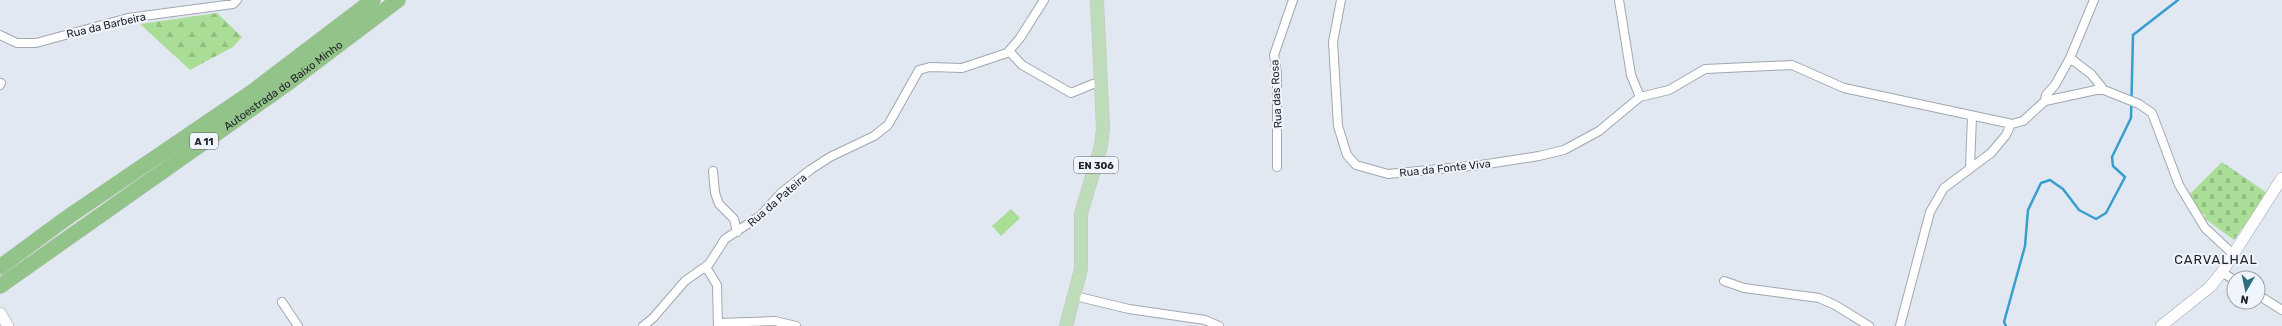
<svg xmlns="http://www.w3.org/2000/svg" width="2282" height="326" font-family="Rubik,sans-serif">
<style>
.forest{fill:url(#forest-firs)}
.cemetery{fill:url(#cemetery-stones)}
.garden{fill:#aade96}
.lines{fill:none;stroke-linecap:round;stroke-linejoin:round}
.stream{stroke:#379ece;stroke-width:2.5}
.street-casing{stroke:#a0a7b0;stroke-width:10}
.secondary-casing{stroke:#a0a7b0;stroke-width:12}
.primary-casing{stroke:#c6c6c7;stroke-width:14}
.highway-casing{stroke:#c6c6c7;stroke-width:16}
.street{stroke:#fff;stroke-width:8}
.secondary{stroke:#fff;stroke-width:11}
.primary{stroke:#bedcb9;stroke-width:13}
.highway{stroke:#92c48a;stroke-width:15}
.labels{text-anchor:middle;stroke-width:4;stroke-linejoin:round;paint-order:stroke}
.shield{fill:#f0f5fd;stroke:#606369;stroke-width:1}
.shield-label{font-size:10px;font-weight:bold;fill:#232529}
.street-label{font-size:11px;fill:#232529;stroke:#f0f5fd}
.quarter-label{font-size:13px;letter-spacing:1px;fill:#232529;stroke:#f0f5fd}
</style>
<defs>
<pattern id="forest-firs" width="22" height="20" patternUnits="userSpaceOnUse"><rect width="22" height="20" fill="#aade96"/><path d="M5 1l3.5 6h-7zM16 11l3.5 6h-7z" fill="#92be81"/></pattern>
<pattern id="cemetery-stones" width="16" height="16" patternUnits="userSpaceOnUse"><rect width="16" height="16" fill="#aade96"/><path d="M2 7V4a2 2 0 0 1 4 0v3zM10 15v-3a2 2 0 0 1 4 0v3z" fill="#92be81"/></pattern>
</defs>
<rect width="100%" height="100%" fill="#e2e8f2"/>
<path class="forest" d="M217,13L242,37L233,47L190,70L140,24Z"/>
<path class="cemetery" d="M2222,162L2267,193L2234,240L2204,218L2206,216L2200,212L2190,194Z"/>
<path class="garden" d="M1011,209L1020,218L1001,236L992,226Z"/>
<g class="lines">
<path class="stream" d="M2006,326L2004,322L2025,246L2028,210L2041,183L2050,180L2063,189L2079,210L2096,219L2106,213L2125,177L2113,166L2112,157L2131,118L2133,35L2178,0"/>
<g class="street-casing">
<path id="street" d="M1341,0L1333,42L1338,126L1347,155L1356,165L1388,174L1481,165L1539,156L1564,150L1599,131L1640,97L1669,90L1705,69L1792,65L1844,88L2012,124L2023,121L2045,101L2096,90H2104L2139,104L2152,113L2179,185L2205,228L2233,254
M1619,0L1631,75L1640,97
M0,35L17,43H36L128,18L233,4L237,0
M1009,51L1022,65L1071,93L1093,84H1101
M2070,58L2091,74L2104,90
M0,85L1,83
M2045,101L2046,95L2055,85L2070,58L2094,0
M1277,167V73L1274,55L1293,0
M1970,167L1972,116
M713,171L715,193L719,204L734,219L737,232
M706,267L717,285L718,326
M2222,272L2234,280
M1724,281L1744,288L1819,298L1835,305L1869,326
M2258,295L2282,310
M1075,296L1129,309L1205,320L1219,326
M282,302L298,326
M718,323L775,321L796,326
M643,326L653,318L685,281L709,264L725,239L760,216L781,193L810,170L830,157L874,136L888,125L919,70L930,67L962,68L1007,53L1020,38L1044,0
M1900,326L1930,212L1944,188L1991,153L2006,135L2011,124"/>
</g>
<g class="secondary-casing">
<path id="secondary" d="M0,313L8,326
M2161,326L2210,287L2222,272L2282,178"/>
</g>
<g class="primary-casing">
<path id="primary" d="M1066,326L1081,269V214L1101,146L1103,129L1097,0"/>
</g>
<g class="highway-casing">
<g id="highway">
<path d="M0,267L68,217L252,92L373,0"/>
<path id="s1" d="M0,286L288,83L398,0"/>
</g>
</g>
<use href="#street" class="street"/>
<use href="#secondary" class="secondary"/>
<use href="#primary" class="primary"/>
<use href="#highway" class="highway"/>
</g>
<g class="labels">
<g class="shield">
<rect x="190" y="133" width="28" height="16" rx="3"/>
<rect x="1074" y="157" width="44" height="16" rx="3"/>
</g>
<g class="shield-label">
<text x="204" y="145">A 11</text>
<text x="1096" y="169">EN 306</text>
</g>
<g class="street-label">
<text transform="translate(106 25) rotate(-13)" y="4">Rua da Barbeira</text>
<text dy="4" stroke="none"><textPath href="#s1" startOffset="347">Autoestrada do Baixo Minho</textPath></text>
<text transform="translate(1276 94) rotate(-93)" y="4">Rua das Rosa</text>
<text transform="translate(1445 168) rotate(-6)" y="4">Rua da Fonte Viva</text>
<text transform="translate(777 200) rotate(-41)" y="4">Rua da Pateira</text>
</g>
<g class="quarter-label">
<text x="2216" y="264">CARVALHAL</text>
</g>
</g>
<g transform="translate(2246 290) rotate(189)"><circle r="19" fill="#f0f5fd" stroke="#9ea2a8"/>
<path d="M0-3L7 15L0 10L-7 15Z" fill="#2b6f80"/>
<text y="-6" font-size="11" font-weight="bold" text-anchor="middle" fill="#232529">N</text>
</g>
</svg>
